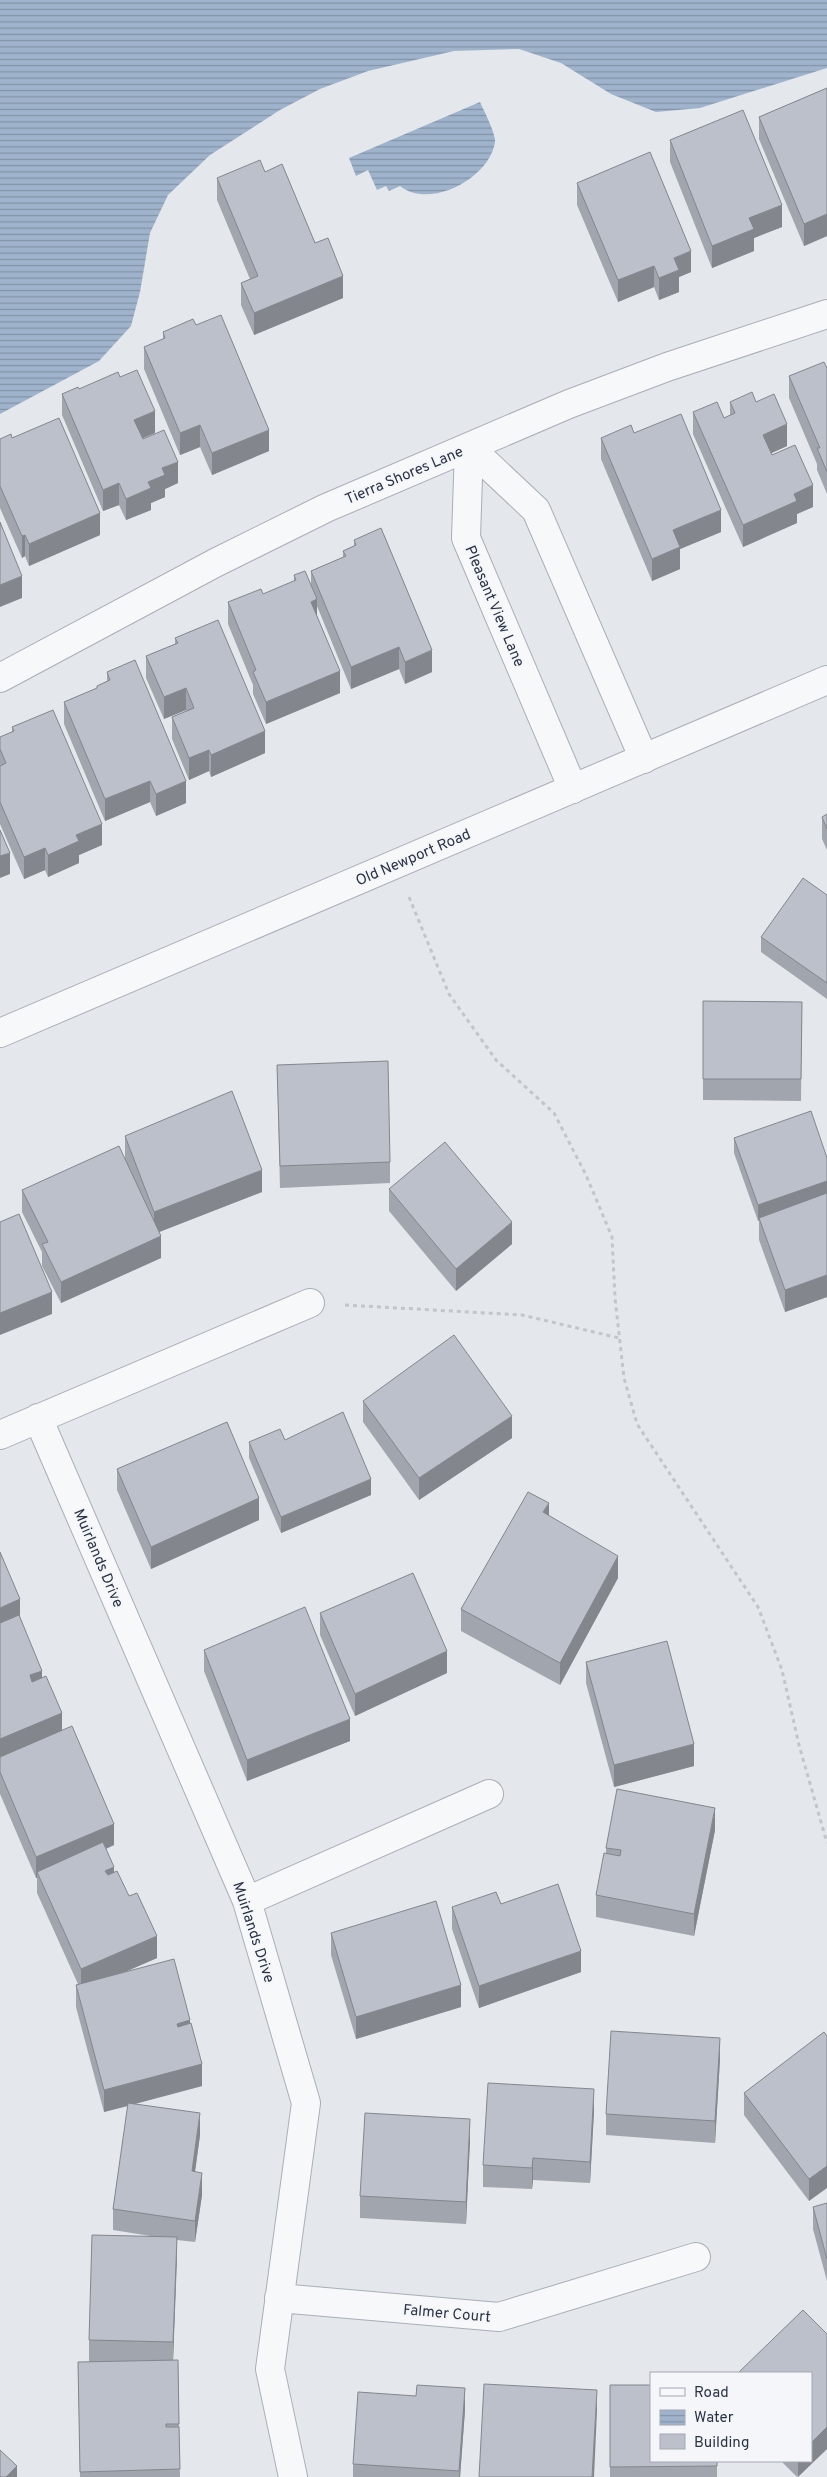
<svg xmlns="http://www.w3.org/2000/svg" width="827" height="2477" font-family="Overpass,sans-serif">
<style>
.water{fill:url(#water-rules)}
.lines{fill:none;stroke-linecap:round;stroke-linejoin:round}
.minor-casing{stroke:#a9aeb7;stroke-width:30}
.tertiary-casing{stroke:#a9aeb7;stroke-width:30}
.path{stroke:#c2c5cb;stroke-width:3;stroke-dasharray:4 4;stroke-linecap:butt}
.minor{stroke:#f7f8fa;stroke-width:28}
.tertiary{stroke:#f7f8fa;stroke-width:28}
.wall{fill:#a1a5ae}
.shaded-wall{fill:#83868d}
.building{fill:#bbc0ca;stroke:#83868d}
.labels{text-anchor:middle;stroke-width:4;stroke-linejoin:round;paint-order:stroke}
.street-label{font-size:15px;fill:#2b3445;stroke:#f4f6f9}
</style>
<defs>
<pattern id="water-rules" width="6" height="5" patternUnits="userSpaceOnUse" patternTransform="scale(1.25)"><rect width="6" height="5" fill="#9fb4cc"/><path d="M0 2.5h6" fill="none" stroke="#8293a7"/></pattern>
</defs>
<rect width="100%" height="100%" fill="#e4e7ec"/>
<path class="water" d="M0,0H827V68L700,108L656,112L611,94L561,63L519,49L454,51L368,71L320,89L280,110L210,155L168,195L150,233L140,292L131,326L99,361L0,414Z
M480,102C484,111 496,134 495,142C490,178 430,210 400,186L389,191L386,186L377,190L368,170L356,176L349,158Z"/>
<g class="lines">
<g class="minor-casing">
<path id="minor" d="M469,447L466,538L573,789
M469,447L536,510L644,759
M0,678L215,563L326,508L569,404L667,367L827,314
M38,1418L247,1901L306,2103L270,2369L293,2477
M0,1435L310,1303
M247,1901L489,1794
M279,2298L499,2317L696,2257"/>
</g>
<g class="tertiary-casing">
<path id="tertiary" d="M0,1033L827,680"/>
</g>
<path class="path" d="M409,897L449,994L496,1060L554,1113L586,1175L612,1237L615,1298L624,1378L637,1424L758,1607L782,1670L799,1745L827,1843
M345,1305L522,1315L619,1338"/>
<use href="#minor" class="minor"/>
<use href="#tertiary" class="tertiary"/>
</g>
<path class="wall" d="M827,88V236L804,246L759,139V117Z
M670,140L782,227L754,238V251L712,268L670,162Z
M265,172L315,243L343,298L254,335L241,305V283L250,279L217,200V178Z
M577,183L691,272L679,277V292L659,300L654,287L618,302L577,205Z
M196,325L269,451L212,475L200,447L180,455L144,369V347L163,339V332Z
M827,368V494L817,470V464L789,398V376Z
M120,377L155,433L142,438L178,483L165,489V497L151,503V510L126,520L119,505L103,511L62,415V394Z
M730,402H756L787,446L771,453L813,507L797,514V523L743,547L693,434V412L724,418L730,415Z
M634,433L721,532L680,549V569L652,581L601,459V438Z
M12,438L100,535L29,566L25,556L22,558L0,508V439Z
M354,540L432,672L405,684L399,669L351,689L317,606V617L340,693L266,724L253,694V685L228,624V602L263,594L294,581V575L311,586V571L343,557V551L354,546Z
M175,638L265,753L211,777L209,771L189,780L172,739V717L186,711V710L164,719L146,678V656L175,644Z
M107,672L186,803L156,816L150,802L105,821L64,724V702L97,688V686L107,681Z
M12,727L102,845L79,855V863L48,877L45,870L24,879L0,824V737L12,732Z
M827,814V850L822,839V817Z
M827,895V999L761,952V937Z
M703,1001L802,1002L801,1101L703,1100Z
M277,1065L390,1162V1183L280,1188Z
M125,1136L262,1192L159,1232L161,1258L61,1303L42,1266V1252L22,1212V1190L125,1158Z
M734,1138L827,1158V1297L785,1312L759,1240V1221H758L734,1153Z
M389,1189L512,1244L456,1291L389,1211Z
M363,1401L512,1438L419,1500L363,1422Z
M285,1440L371,1495L281,1533L249,1458V1442Z
M117,1469L259,1520L151,1569L117,1490Z
M549,1515L618,1578L560,1685L461,1631V1609Z
M0,1552L20,1617L62,1730L114,1845L106,1849L114,1872L157,1958L125,1972L190,2024L202,2086L135,2104L200,2135L195,2172L202,2195L195,2242L177,2240L173,2360H178L180,2477H80L78,2362H89V2340L157,2237L113,2230V2209L128,2106L104,2112L76,2007V1985L78,1984L37,1893V1878H36L0,1794Z
M320,1613L447,1673L355,1716L320,1635Z
M204,1650L350,1741L247,1781L204,1671Z
M586,1662L694,1766L614,1787L586,1683Z
M715,1830L694,1936L596,1917V1895L606,1853V1848Z
M501,1904L581,1972L479,2008L452,1929V1907Z
M331,1933L461,2007L356,2039L331,1955Z
M827,2036L809,2201L744,2115V2093Z
M720,2059L715,2143L606,2135V2114Z
M594,2111L590,2183L533,2180L532,2189L483,2187V2165Z
M470,2140L466,2224L360,2218V2196Z
M827,2203V2281L813,2229V2207Z
M827,2334V2449L797,2477L781,2461H811Z
M610,2385L651,2461H717V2477H610Z
M416,2396L465,2410L460,2477H353V2464Z"/>
<path class="shaded-wall" d="M782,205V227L754,238V251L712,268V246L749,218Z
M827,214V236L804,246V224Z
M691,251V272L679,277V292L659,300V278L674,258Z
M654,266V287L618,302V280Z
M343,276V298L254,335V313Z
M155,411V433L134,442V420Z
M787,424V446L763,457V435Z
M200,425V447L180,455V433Z
M269,430V451L212,475V453Z
M178,462V483L165,489V497L151,503V510L126,520V499L148,482L162,468Z
M119,483V505L103,511V490Z
M813,485V507L797,514V523L743,547V525L794,494Z
M721,510V532L680,549V569L652,581V559L673,530Z
M100,513V535L29,566V544Z
M25,535V556L22,558V536Z
M22,576V598L0,607V585Z
M317,599V621L311,602Z
M399,647V669L351,689V667Z
M432,650V672L405,684V662Z
M340,671V693L266,724V702Z
M186,688V710L164,719V697Z
M265,731V753L211,777V755Z
M209,750V771L189,780V758Z
M150,781V802L105,821V799Z
M186,781V803L156,816V794Z
M102,824V845L79,855V863L48,877V855L76,835Z
M45,848V870L24,879V857Z
M10,853V874L0,878V856Z
M262,1170V1192L154,1234V1212Z
M827,1181V1197L759,1218L758,1221V1205Z
M512,1222V1244L456,1291V1269Z
M161,1236V1258L61,1303V1282Z
M827,1275V1297L785,1312V1290Z
M52,1292V1314L0,1335V1313Z
M512,1416V1438L419,1500V1478Z
M371,1479V1495L281,1533V1517Z
M259,1498V1520L151,1569V1547Z
M549,1503V1525L543,1512Z
M618,1556V1578L560,1685V1663Z
M20,1599V1621L0,1630V1608Z
M447,1651V1673L355,1716V1694Z
M42,1671V1693L30,1697V1675Z
M62,1713V1735L0,1761V1739Z
M350,1719V1741L247,1781V1760Z
M694,1744V1766L614,1787V1765Z
M715,1808V1830L694,1936V1914Z
M114,1824V1845L40,1877L37,1872V1878H36V1857Z
M114,1867V1889L105,1871Z
M157,1936V1958L81,1991V1969Z
M581,1951V1972L479,2008V1986Z
M461,1985V2007L356,2039V2017Z
M190,2020V2042L177,2046V2024Z
M720,2038V2059L715,2143V2121Z
M202,2064V2086L104,2112V2090Z
M594,2089V2111L590,2183V2162Z
M200,2113V2135L192,2193V2171Z
M470,2119V2140L466,2224V2202Z
M533,2158V2180L532,2189V2168Z
M827,2166V2188L809,2201V2179Z
M202,2173V2195L195,2242V2221Z
M177,2237V2259L173,2363V2342Z
M465,2388V2410L460,2477H459Z
M597,2390V2411L594,2477H592Z
M827,2427V2449L798,2477V2461H811V2443Z
M17,2466V2477H6Z"/>
<path class="building" d="M827,88V214L804,224L759,117Z
M743,110L782,205L749,218L754,229L712,246L670,140Z
M650,152L691,251L674,258L679,270L659,278L654,266L618,280L577,183Z
M260,160L265,172L282,164L315,243L328,238L343,276L254,313L241,283L258,276L217,178Z
M221,315L269,430L212,453L200,425L180,433L144,347L165,338L163,332L193,319L196,325Z
M824,362L827,368V472L817,448H820L789,376Z
M137,370L155,411L134,420L143,439L164,430L178,462L162,468L165,475L148,482L151,488L126,499L119,483L103,490L62,394L78,387L79,389L118,372L120,377Z
M752,392L756,402L774,394L787,424L763,435L772,455L795,445L813,485L794,494L797,501L743,525L693,412L717,402L724,418L735,413L730,402Z
M681,414L721,510L673,530L680,547L652,559L601,438L631,425L634,433Z
M59,418L100,513L29,544L25,535L22,536L0,486V439L11,434L12,438Z
M0,522L22,576L0,585Z
M381,528L432,650L405,662L399,647L351,667L311,571L346,556L343,551L356,545L354,540Z
M305,571L317,599L311,602L340,671L266,702L253,672L256,670L228,602L261,589L263,594L296,580L294,575Z
M218,620L265,731L211,755L209,750L189,758L172,717L194,708L186,688L164,697L146,656L178,643L175,638Z
M135,660L186,781L156,794L150,781L105,799L64,702L97,688V686L110,680L107,672Z
M53,710L102,824L76,835L79,841L48,855L45,848L24,857L0,802V766L6,763L0,749V737L14,731L12,727Z
M827,814V829L822,817Z
M0,830L10,853L0,856Z
M803,878L827,895V983L761,937Z
M703,1001L802,1002L801,1079H703Z
M388,1061L390,1162L280,1166L277,1065Z
M232,1091L262,1170L154,1212L125,1136Z
M811,1111L827,1158V1181L758,1205L734,1138Z
M445,1142L512,1222L456,1269L389,1189Z
M119,1146L161,1236L61,1282L42,1244L48,1242L22,1190Z
M827,1193V1275L785,1290L759,1218Z
M19,1214L52,1292L0,1313V1222Z
M454,1335L512,1416L419,1478L363,1401Z
M343,1412L371,1479L281,1517L249,1442L280,1429L285,1440Z
M227,1422L259,1498L151,1547L117,1469Z
M528,1492L549,1503L543,1512L618,1556L560,1663L461,1609Z
M0,1552L20,1599L0,1608Z
M413,1573L447,1651L355,1694L320,1613Z
M305,1607L350,1719L247,1760L204,1650Z
M19,1615L42,1671L30,1675L32,1682L46,1676L62,1713L0,1739V1623Z
M667,1641L694,1744L614,1765L586,1662Z
M72,1726L114,1824L36,1857L0,1772V1757Z
M617,1789L715,1808L694,1914L596,1895L604,1853L620,1856L621,1850L606,1848Z
M103,1842L114,1867L105,1871L108,1875L117,1871L129,1896L137,1893L157,1936L81,1969L37,1872Z
M558,1884L581,1951L479,1986L452,1907L496,1892L501,1904Z
M436,1901L461,1985L356,2017L331,1933Z
M174,1959L190,2020L177,2024L178,2027L191,2023L202,2064L104,2090L76,1985Z
M611,2031L720,2038L715,2121L606,2114Z
M824,2032L827,2036V2166L809,2179L744,2093Z
M488,2083L594,2089L590,2162L533,2158L532,2168L483,2165Z
M128,2103L200,2113L192,2171L202,2173L195,2221L113,2209Z
M365,2113L470,2119L466,2202L360,2196Z
M827,2203V2259L813,2207Z
M92,2235L177,2237L173,2342L89,2340Z
M803,2310L827,2334V2427L811,2443V2373H738Z
M178,2360L179,2424H166V2427H179L180,2469L80,2472L78,2362Z
M484,2384L597,2390L592,2477H479Z
M417,2385L465,2388L459,2471L353,2464L358,2392L416,2396Z
M610,2385H651V2461H717V2466L610,2467Z
M0,2450L17,2466L6,2477H0Z"/>
<g class="labels">
<g class="street-label">
<text transform="translate(404 475) rotate(-23)" y="5">Tierra Shores Lane</text>
<text transform="translate(495 606) rotate(67)" y="5">Pleasant View Lane</text>
<text transform="translate(413 857) rotate(-23)" y="5">Old Newport Road</text>
<text transform="translate(99 1558) rotate(67)" y="5">Muirlands Drive</text>
<text transform="translate(254 1932) rotate(72)" y="5">Muirlands Drive</text>
<text transform="translate(447 2313) rotate(5)" y="5">Falmer Court</text>
</g>
</g>
<rect x="650" y="2372" width="162" height="90" fill="#f4f6f9" stroke="#a4a8b1"/>
<rect x="660" y="2388" width="25" height="8" fill="#f7f8fa" stroke="#a4a8b1"/>
<text x="694" y="2397" font-size="15" fill="#2b3445">Road</text>
<rect x="660" y="2410" width="25" height="15" fill="url(#water-rules)" stroke="#a4a8b1"/>
<text x="694" y="2422" font-size="15" fill="#2b3445">Water</text>
<rect x="660" y="2434" width="25" height="15" fill="#bbc0ca" stroke="#a4a8b1"/>
<text x="694" y="2447" font-size="15" fill="#2b3445">Building</text>
</svg>
